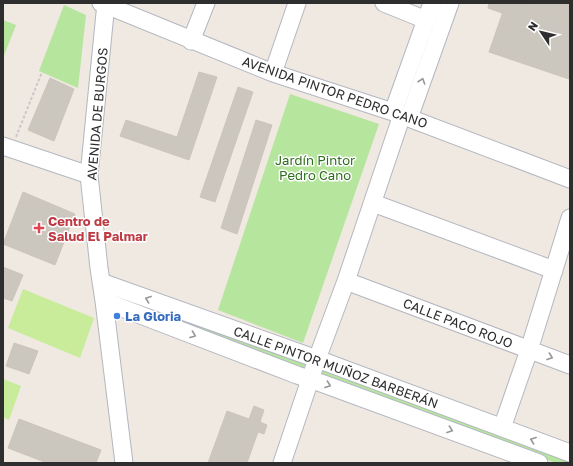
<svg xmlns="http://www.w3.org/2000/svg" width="573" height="466" font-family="'Golos Text',sans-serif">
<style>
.green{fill:#b6e59e}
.pitch{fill:#c9ec9a}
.building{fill:#cbc7bf;stroke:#cbc5ba}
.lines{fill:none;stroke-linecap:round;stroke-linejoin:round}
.minor-casing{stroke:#b4b7c1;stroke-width:19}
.path{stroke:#c9c9c9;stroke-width:2;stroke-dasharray:3 2;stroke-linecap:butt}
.minor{stroke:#fff;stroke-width:17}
.oneway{stroke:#969696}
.health-dot{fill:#e0444e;stroke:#fff;stroke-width:1.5}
.shop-dot{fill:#3f7fe0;stroke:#fff;stroke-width:1.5}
.labels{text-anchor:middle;stroke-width:3;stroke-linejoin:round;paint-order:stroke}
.street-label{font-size:13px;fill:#2e2e2e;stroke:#fff}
.park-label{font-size:13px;fill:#2c6e1b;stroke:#fff}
.health-label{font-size:13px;font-weight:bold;fill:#be3a42;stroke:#fff;text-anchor:start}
.shop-label{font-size:13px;font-weight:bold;fill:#366cbe;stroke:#fff;text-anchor:start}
</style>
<rect width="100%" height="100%" fill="#efe9e1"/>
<path class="green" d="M64,5L86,15L78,88L39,71Z
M3,20L16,25L3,58Z
M290,94L379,124L303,343L218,310Z
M108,287L307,362L303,370L109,297Z
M318,366L570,458V463H556L316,373Z"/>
<path class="pitch" d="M23,289L94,318L80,358L8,328Z
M3,379L21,386L9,420L3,417Z"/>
<path class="building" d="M489,3H506L502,13L488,8Z
M506,3H516L570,20L569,79L489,52Z
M516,3H570V20Z
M199,72L217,77L189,160L120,136L126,120L177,137Z
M50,78L74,89L54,141L28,130Z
M238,87L253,92L215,202L200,197Z
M256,120L272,125L237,234L221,228Z
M23,192L75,214L55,265L3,244Z
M3,267L23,275L12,301L3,298Z
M14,343L38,351L29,374L6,366Z
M254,406L264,410L260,422L267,425L264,434L258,432L247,463H208L227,411L249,419Z
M19,419L101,450L96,463H47L8,448Z"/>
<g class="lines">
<g class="minor-casing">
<path id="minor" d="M101,3L273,73L393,112L570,179
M106,3L89,175L99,268L104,301L124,463
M384,3L426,20
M191,41L206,3
M273,73L297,3
M393,112L432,3
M409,118L450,3
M3,146L89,175
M373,203L543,266L554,271
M346,281L570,365
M101,282L328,363L570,453
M104,301L297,375L321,383L539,463
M502,428L529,350L570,218
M282,463L317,359L346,281L402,115"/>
</g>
<path class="path" d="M16,137L42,72"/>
<use href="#minor" class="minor"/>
</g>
<defs><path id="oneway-chevron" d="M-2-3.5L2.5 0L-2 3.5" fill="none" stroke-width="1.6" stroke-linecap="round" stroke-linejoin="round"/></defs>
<g class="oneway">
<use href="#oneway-chevron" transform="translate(422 81) rotate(-71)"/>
<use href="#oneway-chevron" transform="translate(148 299) rotate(-160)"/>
<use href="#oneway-chevron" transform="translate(193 335) rotate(21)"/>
<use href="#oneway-chevron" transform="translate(550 357) rotate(20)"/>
<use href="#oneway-chevron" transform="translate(328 385) rotate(20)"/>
<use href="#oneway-chevron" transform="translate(450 430) rotate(20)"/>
<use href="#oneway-chevron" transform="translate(533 440) rotate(-160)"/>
</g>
<path class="health-dot" d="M37 222h4v4h4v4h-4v4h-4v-4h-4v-4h4z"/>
<circle class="shop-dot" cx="117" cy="316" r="4"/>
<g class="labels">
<g class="street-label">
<text transform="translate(335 92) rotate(19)" y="5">AVENIDA PINTOR PEDRO CANO</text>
<text transform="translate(97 114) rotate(-85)" y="5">AVENIDA DE BURGOS</text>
<text transform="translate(458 323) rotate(21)" y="5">CALLE PACO ROJO</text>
<text transform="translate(336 367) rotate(20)" y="5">CALLE PINTOR MUÑOZ BARBERÁN</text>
</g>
<g class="park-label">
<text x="315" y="165">Jardín Pintor<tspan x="315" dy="15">Pedro Cano</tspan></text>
</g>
<g class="health-label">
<text x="48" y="226">Centro de<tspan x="48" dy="15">Salud El Palmar</tspan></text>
</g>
<g class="shop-label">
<text x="125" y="321">La Gloria</text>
</g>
</g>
<rect width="573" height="466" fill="none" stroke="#2e2e2e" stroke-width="8"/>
<g transform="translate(541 32) rotate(305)" stroke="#ffffff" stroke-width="3" paint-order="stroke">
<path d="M0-3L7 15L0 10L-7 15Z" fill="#2e2e2e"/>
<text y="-6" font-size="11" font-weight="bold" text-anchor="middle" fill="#2e2e2e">N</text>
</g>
</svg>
